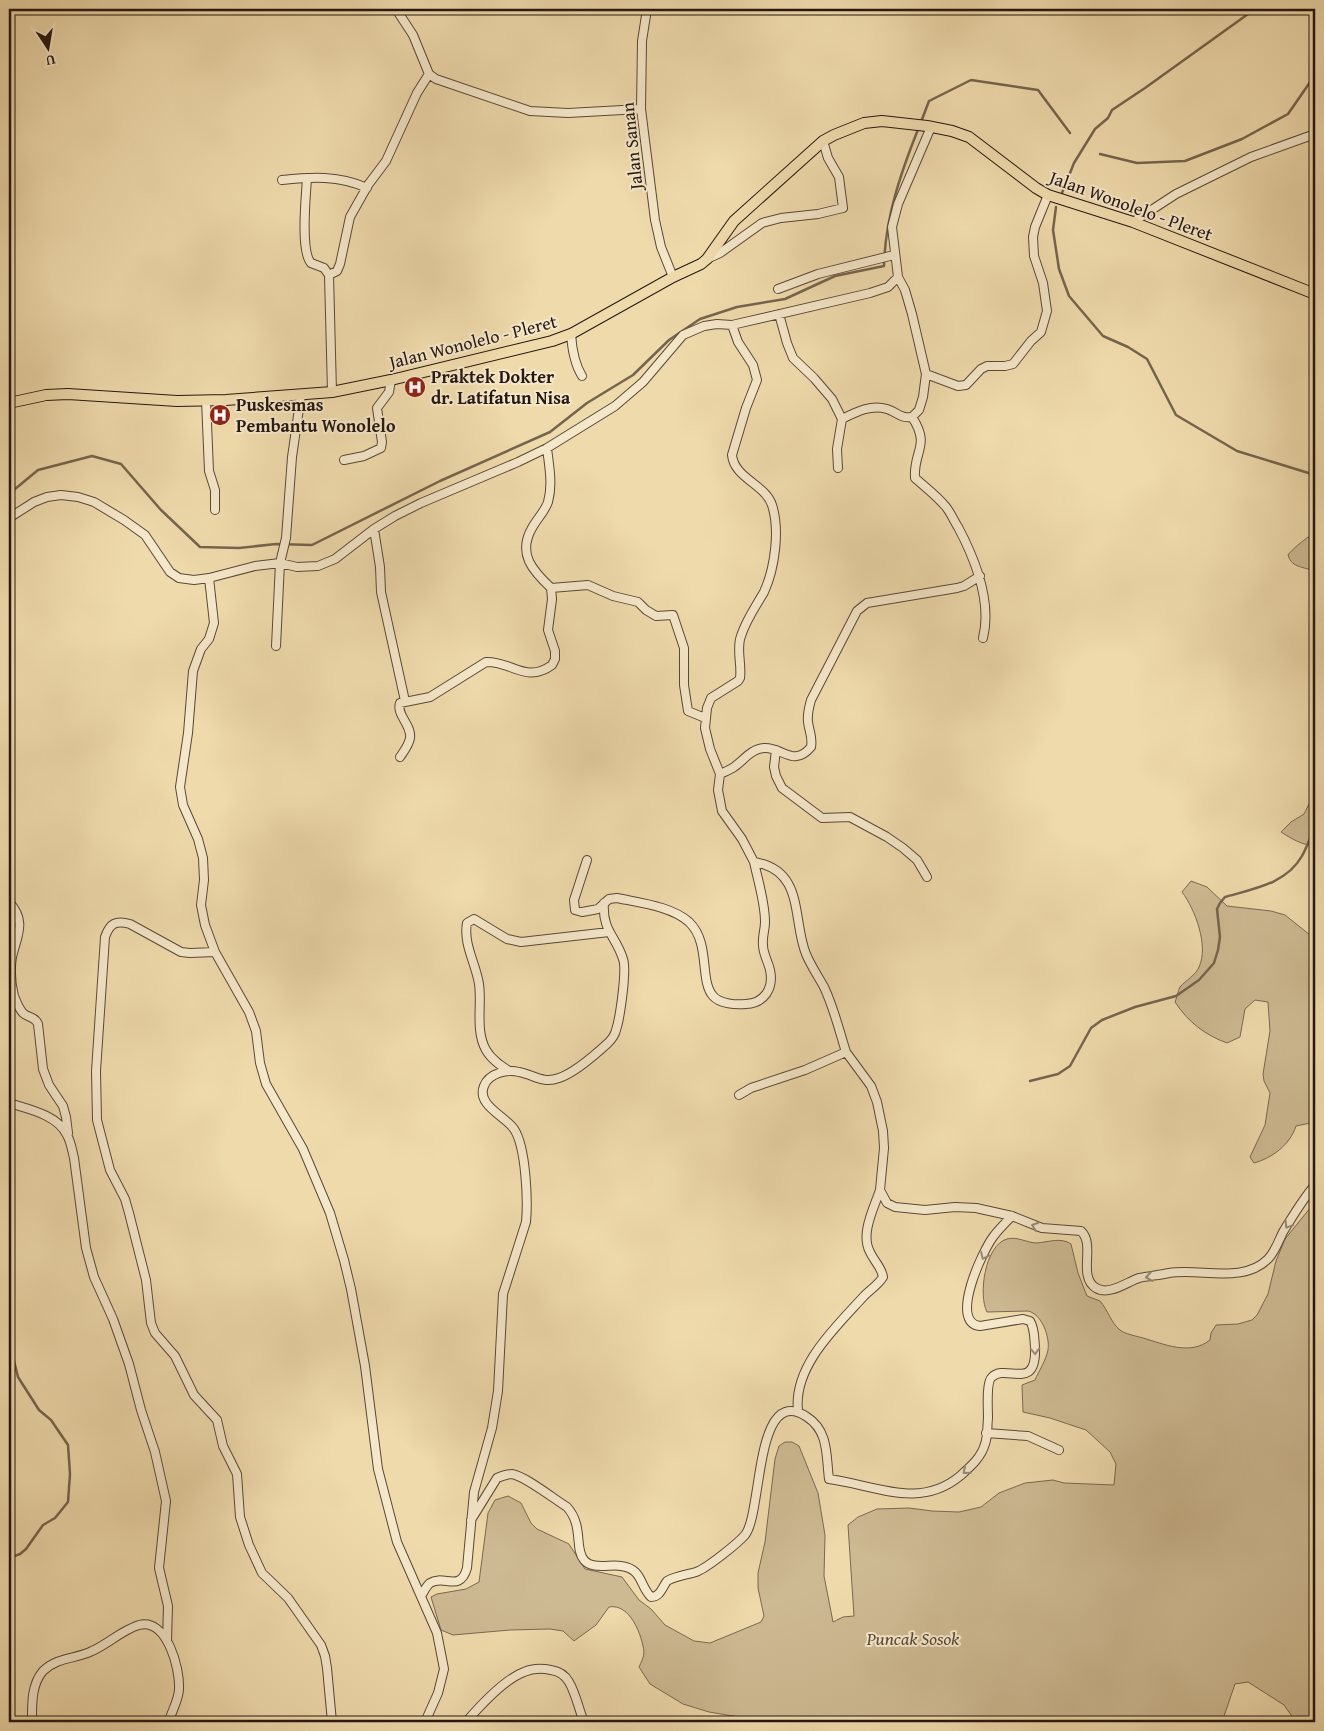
<svg xmlns="http://www.w3.org/2000/svg" width="1324" height="1731" font-family="'Gentium Book Plus',serif">
<style>
.green{fill:#cdb992;stroke:#796852}
.lines{fill:none;stroke-linecap:round;stroke-linejoin:round}
.stream{stroke:#75644e;stroke-width:2.5}
.minor-casing{stroke:#584838;stroke-width:10}
.major-casing{stroke:#251711;stroke-width:12}
.minor{stroke:#f5e7c9;stroke-width:8}
.major{stroke:#efdaac;stroke-width:10}
.oneway{stroke:#978976}
.labels{text-anchor:middle;stroke-width:4;stroke-linejoin:round;paint-order:stroke}
.street-label{font-size:18px;fill:#251711;stroke:#f5e7c9}
.poi-label{font-size:18px;font-weight:bold;fill:#251711;stroke:#f5e7c9;text-anchor:start}
.park-label{font-size:18px;font-style:italic;fill:#574838;stroke:#f5e7c9}
</style>
<rect width="100%" height="100%" fill="#efdaac"/>
<filter id="stains"><feTurbulence type="fractalNoise" baseFrequency=".004" numOctaves="4"/><feColorMatrix values="0 0 0 0 .2 0 0 0 0 .09 0 0 0 0 .02 0 0 0 .5 -.17"/></filter>
<radialGradient id="worn" r=".72"><stop offset=".6" stop-color="#630" stop-opacity="0"/><stop offset="1" stop-color="#630" stop-opacity=".3"/></radialGradient>
<path class="green" d="M1308,537L1315,540V572C1305,566 1292,569 1288,555C1291,550 1303,541 1308,537Z
M1315,792V846C1302,845 1292,839 1281,832L1291,822L1304,814Z
M1191,881L1207,887L1227,906L1271,911L1285,915L1315,939V1122L1296,1126C1290,1145 1272,1158 1254,1163L1250,1157L1265,1125L1270,1093L1264,1081L1263,1074L1270,1031L1268,1002L1255,1000L1245,1009L1240,1037L1227,1043C1205,1035 1188,1022 1175,1002C1177,997 1178,991 1180,987C1186,980 1196,975 1199,967C1209,946 1195,909 1182,892Z
M1315,1202V1722H1296L1284,1705L1248,1682L1235,1684L1222,1722H769L709,1712L683,1704L650,1684L639,1667C641,1663 644,1657 644,1652C642,1635 630,1603 609,1607L596,1625L574,1641L563,1631L550,1629L510,1630L453,1635L441,1630L431,1597L437,1594L466,1589L479,1582L488,1513L495,1500L508,1496L521,1503L531,1523L537,1529L569,1544L585,1569L622,1577L639,1600L651,1609L665,1625L694,1641L710,1643L761,1622L764,1616L758,1588V1573L765,1542L775,1459L779,1446L785,1442H792L799,1446L818,1493L825,1535L824,1576L833,1622L843,1617L854,1616L848,1525L858,1517L877,1509L909,1508L932,1511L959,1512L981,1507L999,1493L1025,1483L1053,1480L1064,1483L1114,1485L1116,1464L1110,1452L1086,1430L1050,1418L1023,1412L1022,1385L1035,1380C1039,1371 1046,1360 1048,1350C1050,1337 1042,1314 1028,1311L987,1312C978,1295 985,1245 1007,1239C1017,1236 1027,1243 1037,1243C1049,1242 1061,1237 1071,1244L1078,1273L1087,1296L1100,1301C1108,1310 1111,1323 1120,1330C1125,1334 1136,1336 1143,1338C1164,1344 1190,1356 1210,1340L1211,1333L1216,1325L1238,1324L1252,1320L1257,1315L1268,1294L1276,1261L1285,1239Z"/>
<g class="lines">
<path class="stream" d="M921,122L929,101L971,80L1038,90L1070,133
M1100,154L1137,163L1185,161L1242,139L1288,114L1315,75
M1062,193L1074,163L1095,129L1108,118L1112,110L1145,88L1255,9
M1056,207L1053,230L1059,269L1069,296L1103,336L1128,347L1147,359L1176,415L1237,451L1315,475
M9,494L38,470L92,456L121,464L161,510L200,547L239,548L276,544L312,545L440,481L550,432L587,403L633,375L669,340L700,319L737,307L785,299L835,276L884,266C885,218 901,172 919,127
M1030,1081L1058,1074L1070,1066L1091,1028L1102,1020L1135,1007L1176,996L1199,980L1214,963L1218,950L1220,937L1217,909L1220,903L1225,897C1253,889 1286,884 1302,856C1307,847 1310,837 1315,828
M9,1341L18,1377L39,1410L51,1420L68,1445L70,1474L68,1502L55,1518L43,1525L26,1549L20,1554L9,1558"/>
<g class="minor-casing">
<path id="minor" d="M396,9L413,35L429,74L436,79L530,111L568,113L641,109
M647,9L642,41L641,109L655,220L661,247L673,277
M307,178C306,196 300,251 311,263L324,268L329,275L332,392
M282,180C311,177 339,175 367,188
M1133,222L1176,194L1251,157L1315,134
M709,258L720,253L762,223L781,218L818,214L843,208L839,177L828,158L823,141
M329,275L337,271L340,264L350,217L368,185L386,161L417,93L429,74
M778,289L818,274L894,255
M779,314L787,343L793,358L814,378L832,399L842,419L837,449L838,468
M732,325L738,342L753,365L757,380L746,408L732,455C734,478 766,485 772,505C780,530 775,568 764,592C756,606 746,620 741,636C736,649 742,664 740,678L738,681L711,698L707,708L705,728L710,749L720,774L718,790L722,811L742,839L754,862C805,870 792,920 806,954C811,966 818,976 824,987C834,1008 839,1030 846,1052L805,1070L751,1088L739,1095
M571,334C572,349 574,363 582,376
M926,374L958,386L966,385L981,369L987,366H1005L1013,364L1031,341L1041,332L1047,311L1043,283L1034,256L1033,237L1035,227L1048,195
M206,400L209,471L215,490V510
M912,417C931,446 913,451 915,478C925,487 937,496 946,507C951,513 954,521 958,527C975,559 992,602 983,638
M842,419C856,412 871,404 887,409C897,412 901,419 912,417L919,410L923,397L926,374L912,314L905,290L898,277L892,227L898,204L931,127
M547,448C549,466 553,484 548,502C545,511 537,519 532,528C517,554 533,571 551,588L588,585L613,596L638,602L646,610L656,616L673,615L684,648V685L688,711L705,718
M344,460L364,456L381,448L382,442L377,408L389,392L391,380
M9,518L34,502L47,497L61,495L78,497L94,502L124,520L145,535L170,572L179,578L194,580L209,578L255,566L280,563L297,567L318,566L335,559L374,529L395,516L421,503L518,462L547,448L615,406L643,382L683,335L704,326L717,324L732,325L870,293L888,287L898,277
M374,529L380,567L381,592L405,701
M209,578L214,623L209,639L201,649L193,671L188,733L180,787L183,805L198,839L203,858L204,880L201,905L205,925L215,952L249,1012L256,1031L260,1063L266,1084L303,1149L330,1213L344,1260L351,1289L365,1366L378,1469L397,1542L437,1633L444,1669L438,1693L425,1722
M276,646L280,563L286,538L292,457L301,395
M776,750L774,767L776,776L782,788L822,818L850,817L887,837L903,848L917,860L927,877
M400,757C404,751 409,745 410,738C412,725 396,715 400,703L430,697L486,662C512,661 526,684 552,665L555,659V651L548,630L552,599L551,588
M720,774C724,772 730,770 734,767C744,760 751,749 764,748C783,747 793,768 811,747C813,737 809,731 808,722C807,714 809,707 811,700L857,611L867,603L957,588L964,586L980,576
M587,860L574,900L575,910L582,912L593,910L598,909L609,899L617,898C640,903 671,906 689,922C711,943 699,980 713,996C720,1004 736,1005 746,1004C764,1003 774,989 770,970C768,961 763,954 763,945C762,937 765,930 765,922C765,902 758,881 754,862
M9,902C27,921 17,936 12,957C10,969 11,984 14,996C16,1001 19,1009 23,1013C28,1018 35,1016 38,1024L43,1069L49,1085L63,1106L66,1117L68,1133
M215,952L190,953L181,952L130,924C116,920 110,923 105,937L96,1071L97,1120L110,1170L125,1199L129,1213L146,1280L151,1323L155,1333L175,1356L194,1395L217,1420L223,1446L237,1474L240,1517L249,1545L262,1573L288,1598L321,1645L325,1656L327,1668L332,1722
M846,1052L871,1086L877,1102L883,1131L884,1148L880,1190L887,1203L895,1207L925,1210L955,1207L976,1208L1012,1216L1042,1228L1081,1231C1096,1245 1077,1276 1096,1288C1109,1296 1127,1282 1139,1278C1149,1276 1160,1275 1169,1273C1201,1268 1243,1284 1268,1259C1275,1252 1279,1240 1283,1232C1293,1216 1302,1200 1315,1185
M509,1071C500,1065 491,1059 486,1050C475,1031 482,1005 479,984C476,964 463,944 467,923L474,919L507,939L521,942L609,932
M9,1103C28,1109 58,1115 67,1135C71,1142 72,1150 74,1158L86,1248L94,1277L113,1319L129,1364L141,1410L155,1452L166,1501L159,1568L168,1606L167,1641
M798,1411C793,1366 836,1327 864,1296C870,1290 879,1284 883,1277C882,1268 874,1261 870,1252C860,1234 874,1208 880,1190
M986,1433L1028,1436L1059,1450
M471,1520L497,1478C502,1476 507,1474 512,1474C525,1476 554,1499 567,1507C584,1526 574,1548 584,1560C592,1570 610,1564 621,1566C643,1569 639,1585 651,1597C660,1597 662,1588 667,1581C676,1576 686,1575 696,1572C707,1568 737,1544 745,1535C763,1513 754,1382 807,1417C829,1431 826,1456 829,1479C875,1485 919,1510 960,1476C970,1467 981,1458 985,1444C988,1436 987,1426 988,1418C988,1409 986,1382 992,1377C1006,1363 1037,1393 1035,1347C1034,1338 1035,1329 1030,1321L1023,1319L980,1326C949,1323 982,1252 993,1237C998,1230 1005,1223 1012,1216
M421,1596C424,1592 426,1586 430,1583C444,1574 460,1593 467,1568L474,1492L492,1428L498,1391L503,1294L526,1222C528,1200 526,1147 514,1129C505,1116 476,1105 484,1086C489,1073 507,1069 519,1072C535,1075 542,1084 559,1078C574,1073 596,1054 608,1043C612,1039 615,1035 616,1030C620,1018 627,970 623,959C616,936 602,931 604,903
M32,1722C32,1705 31,1685 43,1671C57,1657 76,1659 92,1651C108,1644 122,1630 139,1625C167,1618 180,1668 179,1689C179,1698 173,1709 170,1718L172,1722
M466,1722C479,1707 505,1679 524,1672C533,1668 541,1668 551,1670C558,1671 565,1675 569,1682C576,1694 579,1710 584,1722"/>
</g>
<g class="major-casing">
<path id="major" d="M9,403L46,395L68,394L177,401L226,400L332,392L391,380L552,341L571,334L673,277L701,264L707,259L734,221L823,141L834,135L864,123L882,121L927,126L952,131L969,137L1036,188L1048,195L1133,222L1315,294"/>
</g>
<use href="#minor" class="minor"/>
<use href="#major" class="major"/>
</g>
<defs><path id="oneway-chevron" d="M-2-3.5L2.5 0L-2 3.5" fill="none" stroke-width="1.6" stroke-linecap="round" stroke-linejoin="round" transform="scale(1.25)"/></defs>
<g class="oneway">
<use href="#oneway-chevron" transform="translate(1288 1225) rotate(121)"/>
<use href="#oneway-chevron" transform="translate(1035 1226) rotate(-161)"/>
<use href="#oneway-chevron" transform="translate(984 1256) rotate(115)"/>
<use href="#oneway-chevron" transform="translate(1149 1277) rotate(171)"/>
<use href="#oneway-chevron" transform="translate(1035 1351) rotate(88)"/>
<use href="#oneway-chevron" transform="translate(966 1471) rotate(140)"/>
</g>
<defs>
<g id="hospital-disc" transform="scale(1.125)"><circle r="9.5" fill="#8f2418" stroke="#f5e7c9"/><path d="M-5-5h3v3.5h4V-5h3V5h-3V1.5h-4V5h-3Z" fill="#fff"/></g>
</defs>
<g fill-rule="evenodd">
<use href="#hospital-disc" x="415" y="387"/>
<use href="#hospital-disc" x="220" y="415"/>
</g>
<g class="labels">
<g class="street-label">
<text transform="translate(632 146) rotate(-96)" y="6">Jalan Sanan</text>
<text transform="translate(1131 206) rotate(20)" y="6">Jalan Wonolelo - Pleret</text>
<text transform="translate(473 342) rotate(-14)" y="6">Jalan Wonolelo - Pleret</text>
</g>
<g class="poi-label">
<text x="431" y="383">Praktek Dokter<tspan x="431" dy="21">dr. Latifatun Nisa</tspan></text>
<text x="236" y="411">Puskesmas<tspan x="236" dy="21">Pembantu Wonolelo</tspan></text>
</g>
<g class="park-label">
<text x="913" y="1645">Puncak Sosok</text>
</g>
</g>
<rect width="1324" height="1731" fill="none" stroke="#efdaac" stroke-width="30"/>
<rect x="10" y="10" width="1304" height="1711" fill="none" stroke="#251711" stroke-width="2.5"/>
<rect x="15" y="15" width="1294" height="1701" fill="none" stroke="#251711"/>
<g transform="translate(48 48) rotate(168)" stroke="#f5e7c9" stroke-width="4" paint-order="stroke">
<path d="M0-4L9 19L0 12L-9 19Z" fill="#251711"/>
<text y="-8" font-size="14" font-weight="bold" text-anchor="middle" fill="#251711">U</text>
</g>
<rect width="100%" height="100%" filter="url(#stains)"/>
<rect width="100%" height="100%" fill="url(#worn)"/>
</svg>
